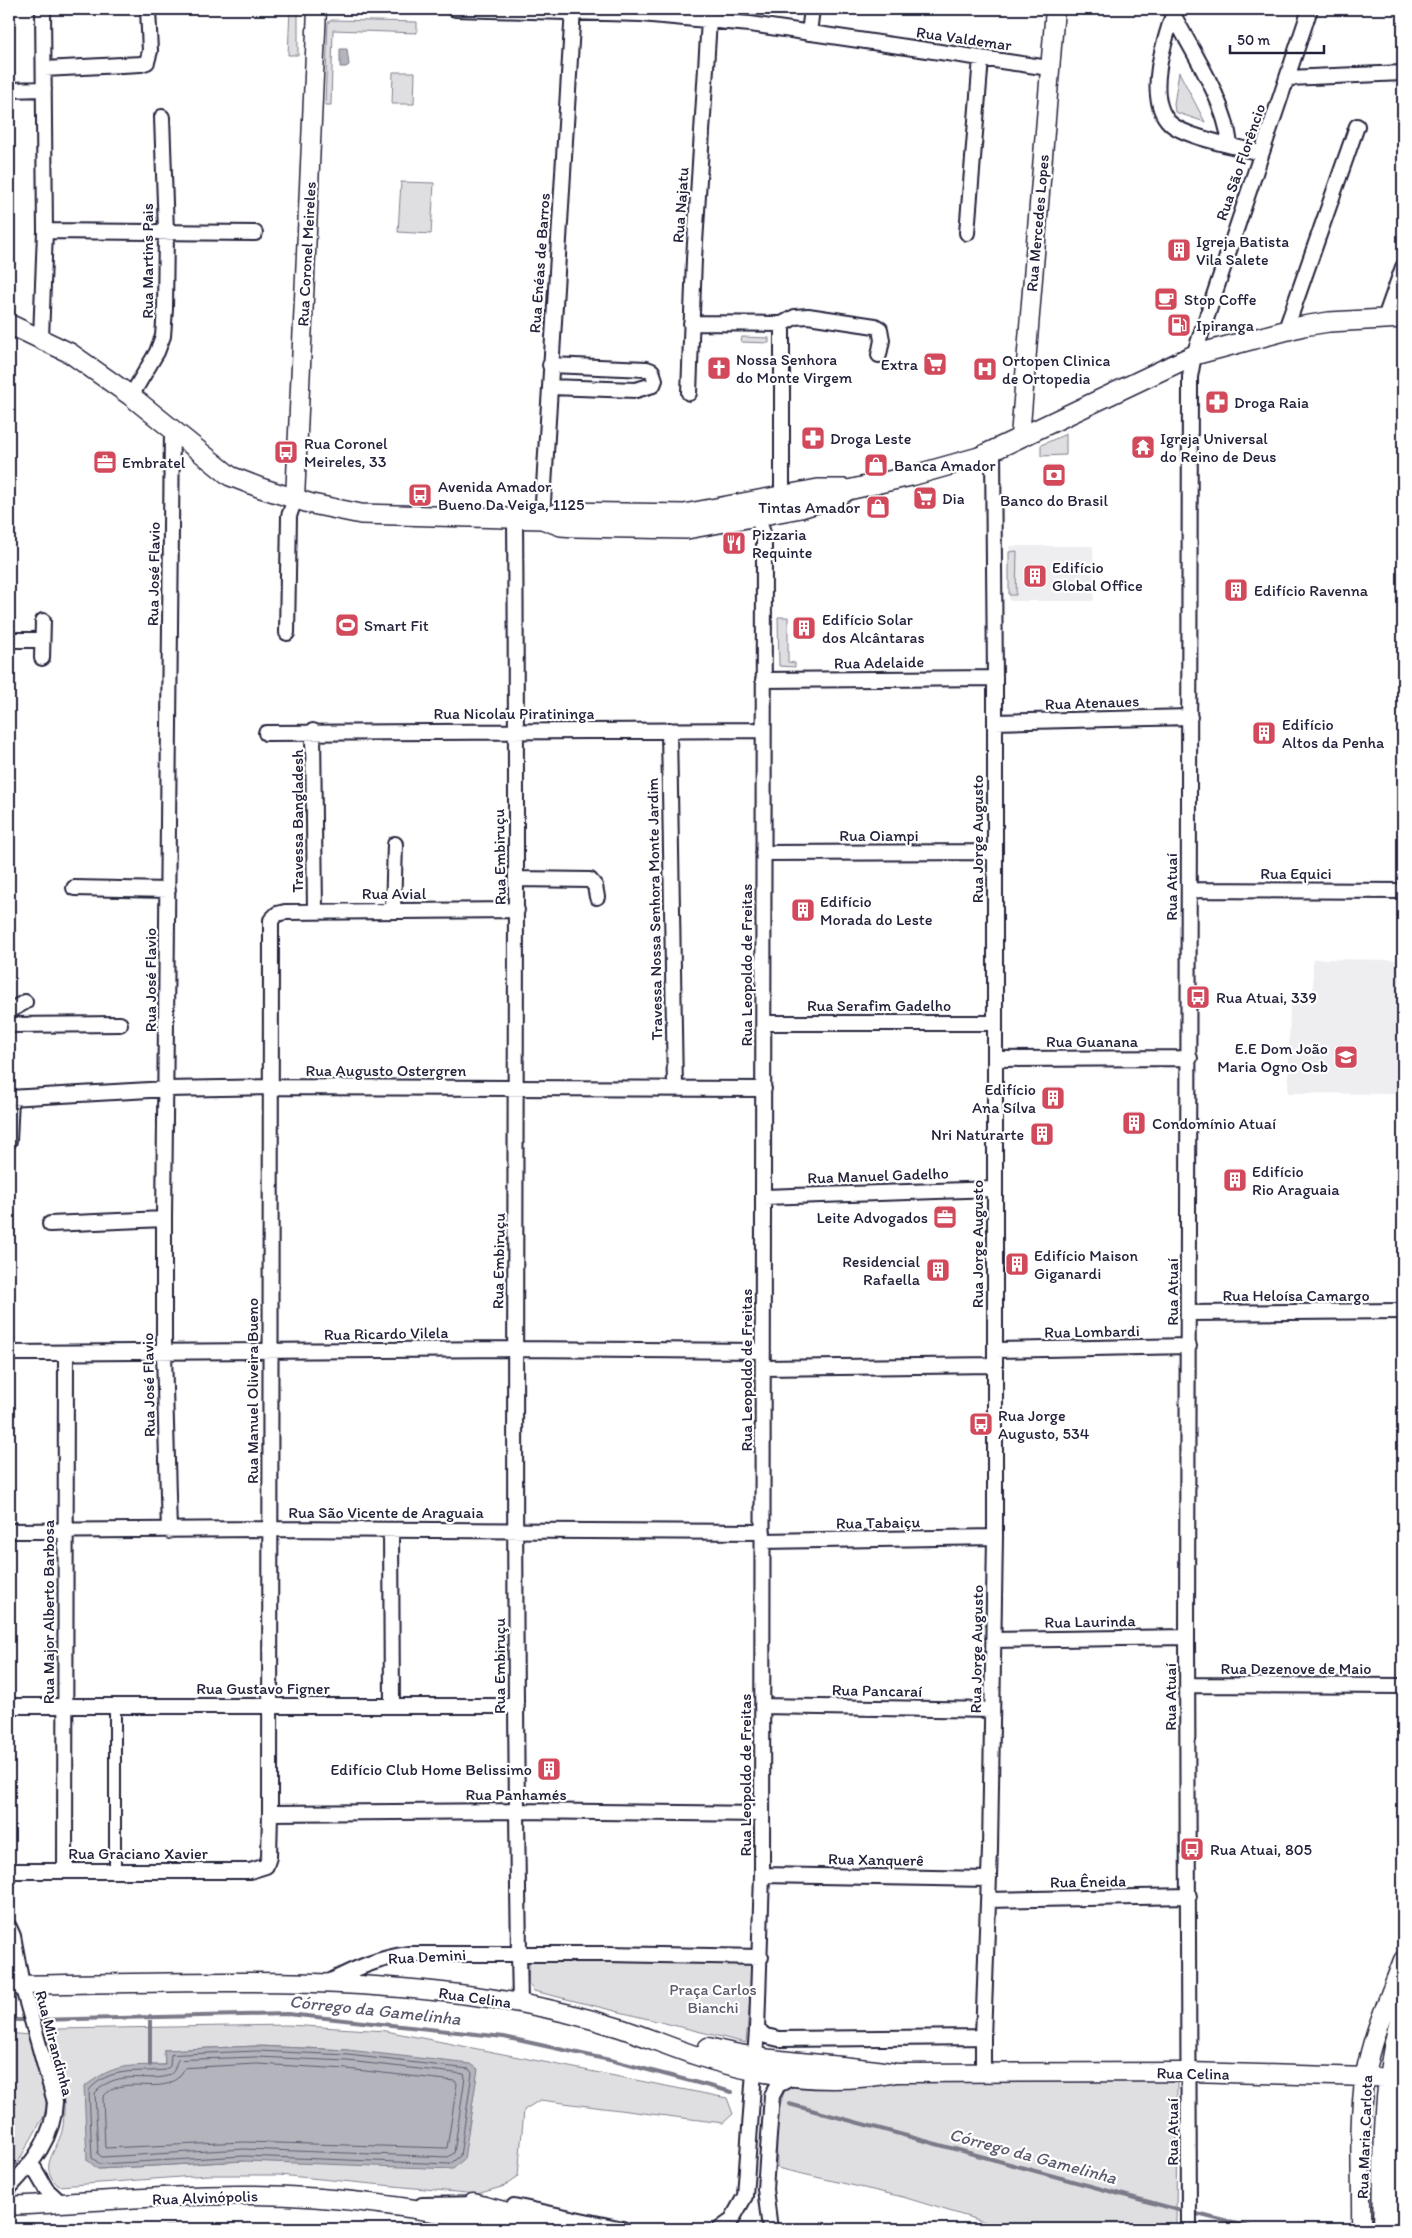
<svg xmlns="http://www.w3.org/2000/svg" width="1412" height="2238" font-family="Itim,sans-serif">
<style>
.built{fill:#eeeef1}
.green{fill:#dfdfe2;stroke:#80808e;fill-rule:evenodd}
.water{fill:#b4b4bc;stroke:#7a7a88}
.lines{fill:none;stroke-linecap:round;stroke-linejoin:round}
.shore{stroke:#5c5c6f;stroke-width:1}
.stream{stroke:#7a7a88;stroke-width:4}
.pedestrian-casing{stroke:#22223b;stroke-width:14}
.minor-casing{stroke:#22223b;stroke-width:18}
.tertiary-casing{stroke:#22223b;stroke-width:21}
.secondary-casing{stroke:#22223b;stroke-width:22}
.pedestrian{stroke:#fff;stroke-width:10}
.minor{stroke:#fff;stroke-width:14}
.tertiary{stroke:#fff;stroke-width:18}
.secondary{stroke:#fff;stroke-width:19}
.rail-casing{stroke:#22223b;stroke-width:5.5}
.rail{stroke:#fff;stroke-width:4;stroke-dasharray:11;stroke-linecap:butt}
.labels{text-anchor:middle;stroke-width:4.5;stroke-linejoin:round;paint-order:stroke}
.street-label{font-size:16px;fill:#22223b;stroke:#fff}
.poi-label{font-size:16px;fill:#22223b;stroke:#fff;text-anchor:start}
.park-label{font-size:16px;fill:#5b5b6d;stroke:#fff}
.water-label{font-size:18px;font-style:italic;fill:#5c5c6f;stroke:#fff}
</style>
<rect width="100%" height="100%" fill="#fff"/>
<filter id="ink" filterUnits="userSpaceOnUse"><feTurbulence type="fractalNoise" baseFrequency=".02" numOctaves="2"/><feDisplacementMap in="SourceGraphic" scale="10" xChannelSelector="R" yChannelSelector="G"/><feConvolveMatrix kernelMatrix="1 2 1 2 8 2 1 2 1" color-interpolation-filters="sRGB"/></filter>
<g filter="url(#ink)">
<path class="built" d="M1009,546H1093L1094,601H1009V595H1016V551L1009,552Z
M1313,959L1403,960V1094L1288,1093L1290,1000H1313Z"/>
<path class="green" d="M290,9H298V55H288Z
M332,20L417,22V33L333,30L331,105H325L328,22Z
M393,72H415L414,104H392Z
M1179,72L1205,122L1175,112L1174,104Z
M401,182L434,183L431,234L398,232Z
M742,337L769,338V343L741,342Z
M1066,434V455L1041,456V445Z
M1017,551L1016,595H1009V552Z
M778,617H788V662L795,663V667L779,666Z
M534,1959L753,1965L746,2043L534,1991L528,1983L529,1965Z
M288,2025L386,2031L727,2098L733,2114L723,2123L540,2100L524,2110L518,2176L505,2186L477,2194L279,2175H207L59,2186C37,2167 56,2153 62,2131C64,2123 64,2112 64,2103C63,2080 52,2057 45,2035L57,2029ZM257,2046L348,2050L244,2161L98,2169L150,2065H165L164,2050Z
M9,2033L28,2035L46,2100V2107L44,2116L17,2164L9,2170Z
M1146,2079L1177,2083L1176,2229H1008L903,2197L777,2168L776,2119L786,2085L1001,2080Z"/>
<path class="water" d="M340,49H347L349,65L346,67H340Z
M257,2046L348,2050L471,2064L478,2069L464,2159L453,2169L244,2161L98,2169L87,2160L84,2087C115,2063 128,2066 165,2065L164,2050Z"/>
<g class="lines">
<path class="shore" d="M257,2051L348,2055L469,2069L472,2073L460,2156L450,2164L244,2156L100,2164L92,2158L89,2090C110,2066 138,2073 166,2070L170,2066L171,2055Z
M257,2057L348,2061L464,2074L465,2077L454,2153L448,2157L244,2149L102,2157L98,2154L95,2093C118,2066 155,2085 171,2074C176,2070 175,2064 178,2060Z
M257,2064L347,2069L455,2081L457,2084L447,2148L244,2142L105,2148L103,2097C122,2074 156,2094 175,2080C180,2077 182,2072 185,2068Z"/>
<path class="stream" d="M9,2020H29
M36,2020L288,2014L504,2037L614,2061L732,2092
M150,2065V2016
M789,2104L1186,2212
M1193,2213L1253,2228L1271,2229"/>
<g class="pedestrian-casing">
<path id="pedestrian" d="M115,1871V1706"/>
</g>
<g class="minor-casing">
<path id="minor" d="M455,9L641,14L750,24L1049,68
M1175,9C1165,38 1144,98 1170,123C1184,137 1239,147 1260,153
M1173,14C1194,55 1224,98 1230,144
M809,33L812,9
M44,69L141,64L147,62L150,51L148,9
M1288,78L1403,73
M9,90L44,89
M45,231L255,233
M967,233L981,58
M1385,318L1403,267
M691,323L782,324L795,317L808,316L875,326L880,329L882,340L879,355
M782,324V497
M1286,329L1357,126
M41,338L45,231L43,9
M550,387L636,390L653,385L655,380L652,371L647,369L550,365
M689,393L694,259L709,20
M131,396L157,352L163,336L165,309L166,232L162,117
M515,519C519,1014 510,1509 520,2004
M542,519L573,9
M287,633L289,516L295,499
M9,640H42
M42,658L43,621
M763,680L995,678
M995,722L1190,717
M669,730L675,1088
M313,731L315,911
M266,733L763,730
M763,853L994,852
M517,879L590,880L595,886L597,897
M74,888L168,890
M1189,890L1403,891
M393,911L395,844
M9,1011L25,1002
M764,1023H995
M9,1025L120,1024
M995,1059L1190,1058
M9,1098L167,1089L269,1087L764,1089
M9,1141L11,1098
M764,1197L994,1189
M50,1224L164,1219
M1189,1313L1403,1311
M995,1350L1189,1346
M9,1353L515,1349L763,1351
M763,1368L994,1365
M391,1530L392,1706
M9,1531L269,1529L763,1532
M169,1531L164,1353V1219L172,429
M763,1541L995,1537
M993,1640L1187,1637
M1188,1685L1403,1686
M9,1706H517
M762,1706L992,1710
M270,1813L517,1811L762,1814
M9,1871H250L266,1866L269,1857L270,1813L271,920L277,914L285,912L517,910
M65,1871L66,1353
M762,1875L989,1879
M988,1900L1189,1896
M9,1927L13,1936L22,1985L55,2102C54,2137 32,2164 9,2188
M327,1983C354,1969 378,1958 409,1954H608L761,1957
M757,2030L766,2036L779,2039L983,2037V2073
M983,2037L990,1849L995,1537V678L993,451
M31,2163L46,2189L61,2203
M422,2205L483,2204
M514,2206L623,2229
M720,2229L731,2221L745,2196L757,2030L762,1875L764,536L755,509
M770,2229L765,2189L772,2096L778,2085L793,2077
M1189,2229L1187,1637L1190,377L1194,355L1310,9"/>
</g>
<g class="tertiary-casing">
<path id="tertiary" d="M1020,437L1055,9
M295,499L317,9
M9,1985C179,1983 350,1973 519,2003C552,2009 588,2018 620,2028C650,2038 679,2051 710,2060C770,2078 835,2085 897,2073
M708,2047C770,2064 834,2062 897,2073L1189,2072L1403,2078
M473,2203L574,2229
M9,2206C91,2202 173,2194 255,2195C345,2196 435,2210 522,2229
M1361,2229C1362,2179 1357,2126 1365,2076C1371,2037 1389,1998 1403,1960
M1382,2229C1384,2150 1380,2083 1403,2006
M1396,2229L1399,2101L1403,2086"/>
</g>
<g class="secondary-casing">
<path id="secondary" d="M9,324L70,353L131,396L230,476L261,488L312,504L361,514L542,519L562,512L684,514L818,489H844
M542,519L561,526L575,527L687,529L801,508L837,497L848,490L911,476L979,457L1194,355L1303,326L1329,322L1403,318"/>
</g>
<use href="#pedestrian" class="pedestrian"/>
<use href="#minor" class="minor"/>
<use href="#tertiary" class="tertiary"/>
<use href="#secondary" class="secondary"/>
<g class="rail-casing">
<path id="rail" d="M166,2229H322"/>
</g>
<use href="#rail" class="rail"/>
</g>
</g>
<defs>
<g id="building-square" transform="scale(1.25)"><rect x="-9" y="-9" width="18" height="18" rx="4" fill="#d1495b" stroke="#fff"/><path d="M-4-6H4V6H1V3H-1V6H-4ZM-2.5-4.3h1.7v1.8h-1.7ZM.8-4.3h1.7v1.8H.8ZM-2.5-1h1.7V.8h-1.7ZM.8-1h1.7V.8H.8Z" fill="#fff"/></g>
<g id="cafe-square" transform="scale(1.25)"><rect x="-9" y="-9" width="18" height="18" rx="4" fill="#d1495b" stroke="#fff"/><path d="M-5.5-4.5H6V0H3Q3 3.5 0 3.5H-2.5Q-5.5 3.5-5.5 0ZM3-3.2v2h1.7v-2ZM-6 4.5H4V6H-6Z" fill="#fff"/></g>
<g id="fuel-square" transform="scale(1.25)"><rect x="-9" y="-9" width="18" height="18" rx="4" fill="#d1495b" stroke="#fff"/><path d="M-5.5-6h7V0h2V4h1.3V-2.5L3-4.5l.8-.8L6-3V5H2.5V1h-1V6h-7ZM-4.2-4.7v3.2H.2V-4.7Z" fill="#fff"/></g>
<g id="supermarket-square" transform="scale(1.25)"><rect x="-9" y="-9" width="18" height="18" rx="4" fill="#d1495b" stroke="#fff"/><path d="M-6-5.5h2.5l.6 2H6L4.5 2H-2.5L-4.4-4H-6ZM-1.5 3.2a1.3 1.3 0 1 0 .1 0ZM3 3.2a1.3 1.3 0 1 0 .1 0Z" fill="#fff"/></g>
<g id="church-square" transform="scale(1.25)"><rect x="-9" y="-9" width="18" height="18" rx="4" fill="#d1495b" stroke="#fff"/><path d="M-1.2-6h2.4v3.5h3.3v2.4h-3.3V6h-2.4V-.1h-3.3v-2.4h3.3Z" fill="#fff"/></g>
<g id="hospital-square" transform="scale(1.25)"><rect x="-9" y="-9" width="18" height="18" rx="4" fill="#d1495b" stroke="#fff"/><path d="M-5-5h3v3.5h4V-5h3V5h-3V1.5h-4V5h-3Z" fill="#fff"/></g>
<g id="pharmacy-square" transform="scale(1.25)"><rect x="-9" y="-9" width="18" height="18" rx="4" fill="#d1495b" stroke="#fff"/><path d="M-2-6h4v4h4v4h-4v4h-4v-4h-4v-4h4Z" fill="#fff"/></g>
<g id="temple-square" transform="scale(1.25)"><rect x="-9" y="-9" width="18" height="18" rx="4" fill="#d1495b" stroke="#fff"/><path d="M0-6L5-2H3V0L6.5 2.5H4V6H1.5V3h-3V6H-4V2.5H-6.5L-3 0V-2H-5Z" fill="#fff"/></g>
<g id="bus-square" transform="scale(1.25)"><rect x="-9" y="-9" width="18" height="18" rx="4" fill="#d1495b" stroke="#fff"/><path d="M-5-6H5V4H4V6H2V4H-2V6H-4V4H-5ZM-3.5-4V0h7V-4ZM-3.5 1.2v1.5H-2V1.2ZM2 1.2v1.5H3.5V1.2Z" fill="#fff"/></g>
<g id="office-square" transform="scale(1.25)"><rect x="-9" y="-9" width="18" height="18" rx="4" fill="#d1495b" stroke="#fff"/><path d="M-6-3h4V-5.5h4V-3h4V5H-6ZM-1-4.5V-3h2v-1.5ZM-6 0V1H6V0Z" fill="#fff"/></g>
<g id="shop-square" transform="scale(1.25)"><rect x="-9" y="-9" width="18" height="18" rx="4" fill="#d1495b" stroke="#fff"/><path d="M-5-2.5h2.3a2.7 3.5 0 0 1 5.4 0H5L5.5 6h-11ZM-1.5-2.5h3a1.5 2.3 0 0 0-3 0Z" fill="#fff"/></g>
<g id="bank-square" transform="scale(1.25)"><rect x="-9" y="-9" width="18" height="18" rx="4" fill="#d1495b" stroke="#fff"/><path d="M-6-4H6V4H-6ZM0-2.3a2.3 2.3 0 1 0 0 4.6a2.3 2.3 0 1 0 0-4.6Z" fill="#fff"/></g>
<g id="restaurant-square" transform="scale(1.25)"><rect x="-9" y="-9" width="18" height="18" rx="4" fill="#d1495b" stroke="#fff"/><path d="M-5-6h1v4h1v-4h1v4h1v-4h1v5L-1.5 .5V6h-2V.5L-5-1ZM5-6V6H3V1.5H1.5Q1.5-4 5-6Z" fill="#fff"/></g>
<g id="stadium-square" transform="scale(1.25)"><rect x="-9" y="-9" width="18" height="18" rx="4" fill="#d1495b" stroke="#fff"/><path d="M0-5a6.5 5 0 1 0 0 10a6.5 5 0 1 0 0-10ZM-3.5-1.8h7v3.6h-7Z" fill="#fff"/></g>
<g id="school-square" transform="scale(1.25)"><rect x="-9" y="-9" width="18" height="18" rx="4" fill="#d1495b" stroke="#fff"/><path d="M0-5L7-2L0 1L-7-2ZM-4 1L0 2.5L4 1V4Q0 6-4 4Z" fill="#fff"/></g>
</defs>
<g fill-rule="evenodd">
<use href="#building-square" x="1179" y="250"/>
<use href="#cafe-square" x="1166" y="299"/>
<use href="#fuel-square" x="1179" y="325"/>
<use href="#supermarket-square" x="935" y="364"/>
<use href="#church-square" x="719" y="368"/>
<use href="#hospital-square" x="985" y="369"/>
<use href="#pharmacy-square" x="1217" y="402"/>
<use href="#pharmacy-square" x="813" y="438"/>
<use href="#temple-square" x="1143" y="447"/>
<use href="#bus-square" x="286" y="452"/>
<use href="#office-square" x="105" y="462"/>
<use href="#shop-square" x="876" y="465"/>
<use href="#bank-square" x="1054" y="475"/>
<use href="#bus-square" x="420" y="495"/>
<use href="#supermarket-square" x="925" y="498"/>
<use href="#shop-square" x="878" y="507"/>
<use href="#restaurant-square" x="734" y="543"/>
<use href="#building-square" x="1035" y="576"/>
<use href="#building-square" x="1236" y="590"/>
<use href="#stadium-square" x="347" y="625"/>
<use href="#building-square" x="804" y="628"/>
<use href="#building-square" x="1264" y="733"/>
<use href="#building-square" x="803" y="910"/>
<use href="#bus-square" x="1198" y="997"/>
<use href="#school-square" x="1346" y="1057"/>
<use href="#building-square" x="1053" y="1098"/>
<use href="#building-square" x="1134" y="1123"/>
<use href="#building-square" x="1042" y="1134"/>
<use href="#building-square" x="1235" y="1180"/>
<use href="#office-square" x="945" y="1217"/>
<use href="#building-square" x="1017" y="1264"/>
<use href="#building-square" x="938" y="1270"/>
<use href="#bus-square" x="981" y="1424"/>
<use href="#building-square" x="549" y="1769"/>
<use href="#bus-square" x="1192" y="1849"/>
</g>
<g class="labels">
<g class="street-label">
<text transform="translate(964 38) rotate(8)" y="6">Rua Valdemar</text>
<text transform="translate(1240 162) rotate(-71)" y="6">Rua São Florêncio</text>
<text transform="translate(680 205) rotate(-86)" y="6">Rua Najatu</text>
<text transform="translate(1037 223) rotate(-85)" y="6">Rua Mercedes Lopes</text>
<text transform="translate(306 254) rotate(-87)" y="6">Rua Coronel Meireles</text>
<text transform="translate(147 261) rotate(-90)" y="6">Rua Martins Pais</text>
<text transform="translate(539 263) rotate(-86)" y="6">Rua Enéas de Barros</text>
<text transform="translate(153 574) rotate(-89)" y="6">Rua José Flavio</text>
<text transform="translate(879 662) rotate(-1)" y="6">Rua Adelaide</text>
<text transform="translate(1092 702) rotate(-2)" y="6">Rua Atenaues</text>
<text x="514" y="719">Rua Nicolau Piratininga</text>
<text transform="translate(297 821) rotate(-90)" y="6">Travessa Bangladesh</text>
<text x="879" y="841">Rua Oiampi</text>
<text transform="translate(977 839) rotate(-90)" y="6">Rua Jorge Augusto</text>
<text transform="translate(499 857) rotate(-91)" y="6">Rua Embiruçu</text>
<text x="1296" y="879">Rua Equici</text>
<text transform="translate(1171 887) rotate(-90)" y="6">Rua Atuaí</text>
<text x="394" y="899">Rua Avial</text>
<text transform="translate(654 909) rotate(-91)" y="6">Travessa Nossa Senhora Monte Jardim</text>
<text transform="translate(746 965) rotate(-90)" y="6">Rua Leopoldo de Freitas</text>
<text transform="translate(150 980) rotate(-90)" y="6">Rua José Flavio</text>
<text x="879" y="1011">Rua Serafim Gadelho</text>
<text x="1092" y="1047">Rua Guanana</text>
<text x="386" y="1076">Rua Augusto Ostergren</text>
<text transform="translate(878 1175) rotate(-2)" y="6">Rua Manuel Gadelho</text>
<text transform="translate(977 1244) rotate(-90)" y="6">Rua Jorge Augusto</text>
<text transform="translate(498 1261) rotate(-89)" y="6">Rua Embiruçu</text>
<text transform="translate(1172 1292) rotate(-90)" y="6">Rua Atuaí</text>
<text x="1296" y="1301">Rua Heloísa Camargo</text>
<text transform="translate(1092 1331) rotate(-1)" y="6">Rua Lombardi</text>
<text transform="translate(386 1333) rotate(-1)" y="6">Rua Ricardo Vilela</text>
<text transform="translate(746 1370) rotate(-90)" y="6">Rua Leopoldo de Freitas</text>
<text transform="translate(148 1385) rotate(-91)" y="6">Rua José Flavio</text>
<text transform="translate(252 1391) rotate(-90)" y="6">Rua Manuel Oliveira Bueno</text>
<text x="386" y="1518">Rua São Vicente de Araguaia</text>
<text transform="translate(878 1522) rotate(-1)" y="6">Rua Tabaiçu</text>
<text transform="translate(48 1612) rotate(-90)" y="6">Rua Major Alberto Barbosa</text>
<text transform="translate(1090 1621) rotate(-1)" y="6">Rua Laurinda</text>
<text transform="translate(976 1649) rotate(-89)" y="6">Rua Jorge Augusto</text>
<text transform="translate(499 1666) rotate(-90)" y="6">Rua Embiruçu</text>
<text x="1296" y="1674">Rua Dezenove de Maio</text>
<text x="263" y="1694">Rua Gustavo Figner</text>
<text transform="translate(877 1690) rotate(1)" y="6">Rua Pancaraí</text>
<text transform="translate(1170 1697) rotate(-90)" y="6">Rua Atuaí</text>
<text transform="translate(745 1775) rotate(-90)" y="6">Rua Leopoldo de Freitas</text>
<text x="516" y="1800">Rua Panhamés</text>
<text x="138" y="1859">Rua Graciano Xavier</text>
<text transform="translate(876 1859) rotate(1)" y="6">Rua Xanquerê</text>
<text transform="translate(1088 1881) rotate(-1)" y="6">Rua Êneida</text>
<text transform="translate(427 1956) rotate(-3)" y="6">Rua Demini</text>
<text transform="translate(475 1997) rotate(8)" y="6">Rua Celina</text>
<text transform="translate(55 2043) rotate(75)" y="6">Rua Mirandinha</text>
<text transform="translate(1193 2073) rotate(1)" y="6">Rua Celina</text>
<text transform="translate(1172 2132) rotate(-90)" y="6">Rua Atuaí</text>
<text transform="translate(1364 2137) rotate(-88)" y="6">Rua Maria Carlota</text>
<text transform="translate(205 2197) rotate(-2)" y="6">Rua Alvinópolis</text>
</g>
<g class="poi-label">
<text x="1196" y="247">Igreja Batista<tspan x="1196" dy="18">Vila Salete</tspan></text>
<text x="1184" y="305">Stop Coffe</text>
<text x="1196" y="331">Ipiranga</text>
<text x="736" y="365">Nossa Senhora<tspan x="736" dy="18">do Monte Virgem</tspan></text>
<text x="1002" y="366">Ortopen Clinica<tspan x="1002" dy="18">de Ortopedia</tspan></text>
<text x="918" y="370" text-anchor="end">Extra</text>
<text x="1234" y="408">Droga Raia</text>
<text x="830" y="444">Droga Leste</text>
<text x="1160" y="444">Igreja Universal<tspan x="1160" dy="18">do Reino de Deus</tspan></text>
<text x="304" y="449">Rua Coronel<tspan x="304" dy="18">Meireles, 33</tspan></text>
<text x="122" y="468">Embratel</text>
<text x="894" y="471">Banca Amador</text>
<text x="438" y="492">Avenida Amador<tspan x="438" dy="18">Bueno Da Veiga, 1125</tspan></text>
<text x="942" y="504">Dia</text>
<text x="1054" y="506" text-anchor="middle">Banco do Brasil</text>
<text x="860" y="513" text-anchor="end">Tintas Amador</text>
<text x="752" y="540">Pizzaria<tspan x="752" dy="18">Requinte</tspan></text>
<text x="1052" y="573">Edifício<tspan x="1052" dy="18">Global Office</tspan></text>
<text x="1254" y="596">Edifício Ravenna</text>
<text x="822" y="625">Edifício Solar<tspan x="822" dy="18">dos Alcântaras</tspan></text>
<text x="364" y="631">Smart Fit</text>
<text x="1282" y="730">Edifício<tspan x="1282" dy="18">Altos da Penha</tspan></text>
<text x="820" y="907">Edifício<tspan x="820" dy="18">Morada do Leste</tspan></text>
<text x="1216" y="1003">Rua Atuai, 339</text>
<text x="1328" y="1054" text-anchor="end">E.E Dom João<tspan x="1328" dy="18">Maria Ogno Osb</tspan></text>
<text x="1036" y="1095" text-anchor="end">Edifício<tspan x="1036" dy="18">Ana Sílva</tspan></text>
<text x="1152" y="1129">Condomínio Atuaí</text>
<text x="1024" y="1140" text-anchor="end">Nri Naturarte</text>
<text x="1252" y="1177">Edifício<tspan x="1252" dy="18">Rio Araguaia</tspan></text>
<text x="928" y="1223" text-anchor="end">Leite Advogados</text>
<text x="1034" y="1261">Edifício Maison<tspan x="1034" dy="18">Giganardi</tspan></text>
<text x="920" y="1267" text-anchor="end">Residencial<tspan x="920" dy="18">Rafaella</tspan></text>
<text x="998" y="1421">Rua Jorge<tspan x="998" dy="18">Augusto, 534</tspan></text>
<text x="532" y="1775" text-anchor="end">Edifício Club Home Belissimo</text>
<text x="1210" y="1855">Rua Atuai, 805</text>
</g>
<g class="park-label">
<text x="713" y="1995">Praça Carlos<tspan x="713" dy="18">Bianchi</tspan></text>
</g>
<g class="water-label">
<text transform="translate(375 2010) rotate(6)" y="6">Córrego da Gamelinha</text>
<text transform="translate(1033 2156) rotate(15)" y="6">Córrego da Gamelinha</text>
</g>
</g>
<rect width="1412" height="2238" fill="none" stroke="#fff" stroke-width="30"/>
<rect x="15" y="15" width="1382" height="2208" fill="none" stroke="#22223b" stroke-width="2" filter="url(#ink)"/>
<path d="M1230 45v8h94v-8" fill="none" stroke="#22223b" stroke-width="2.5"/>
<text x="1237" y="45" font-size="15" fill="#22223b" stroke="#ffffff" stroke-width="4" paint-order="stroke">50 m</text>
</svg>
